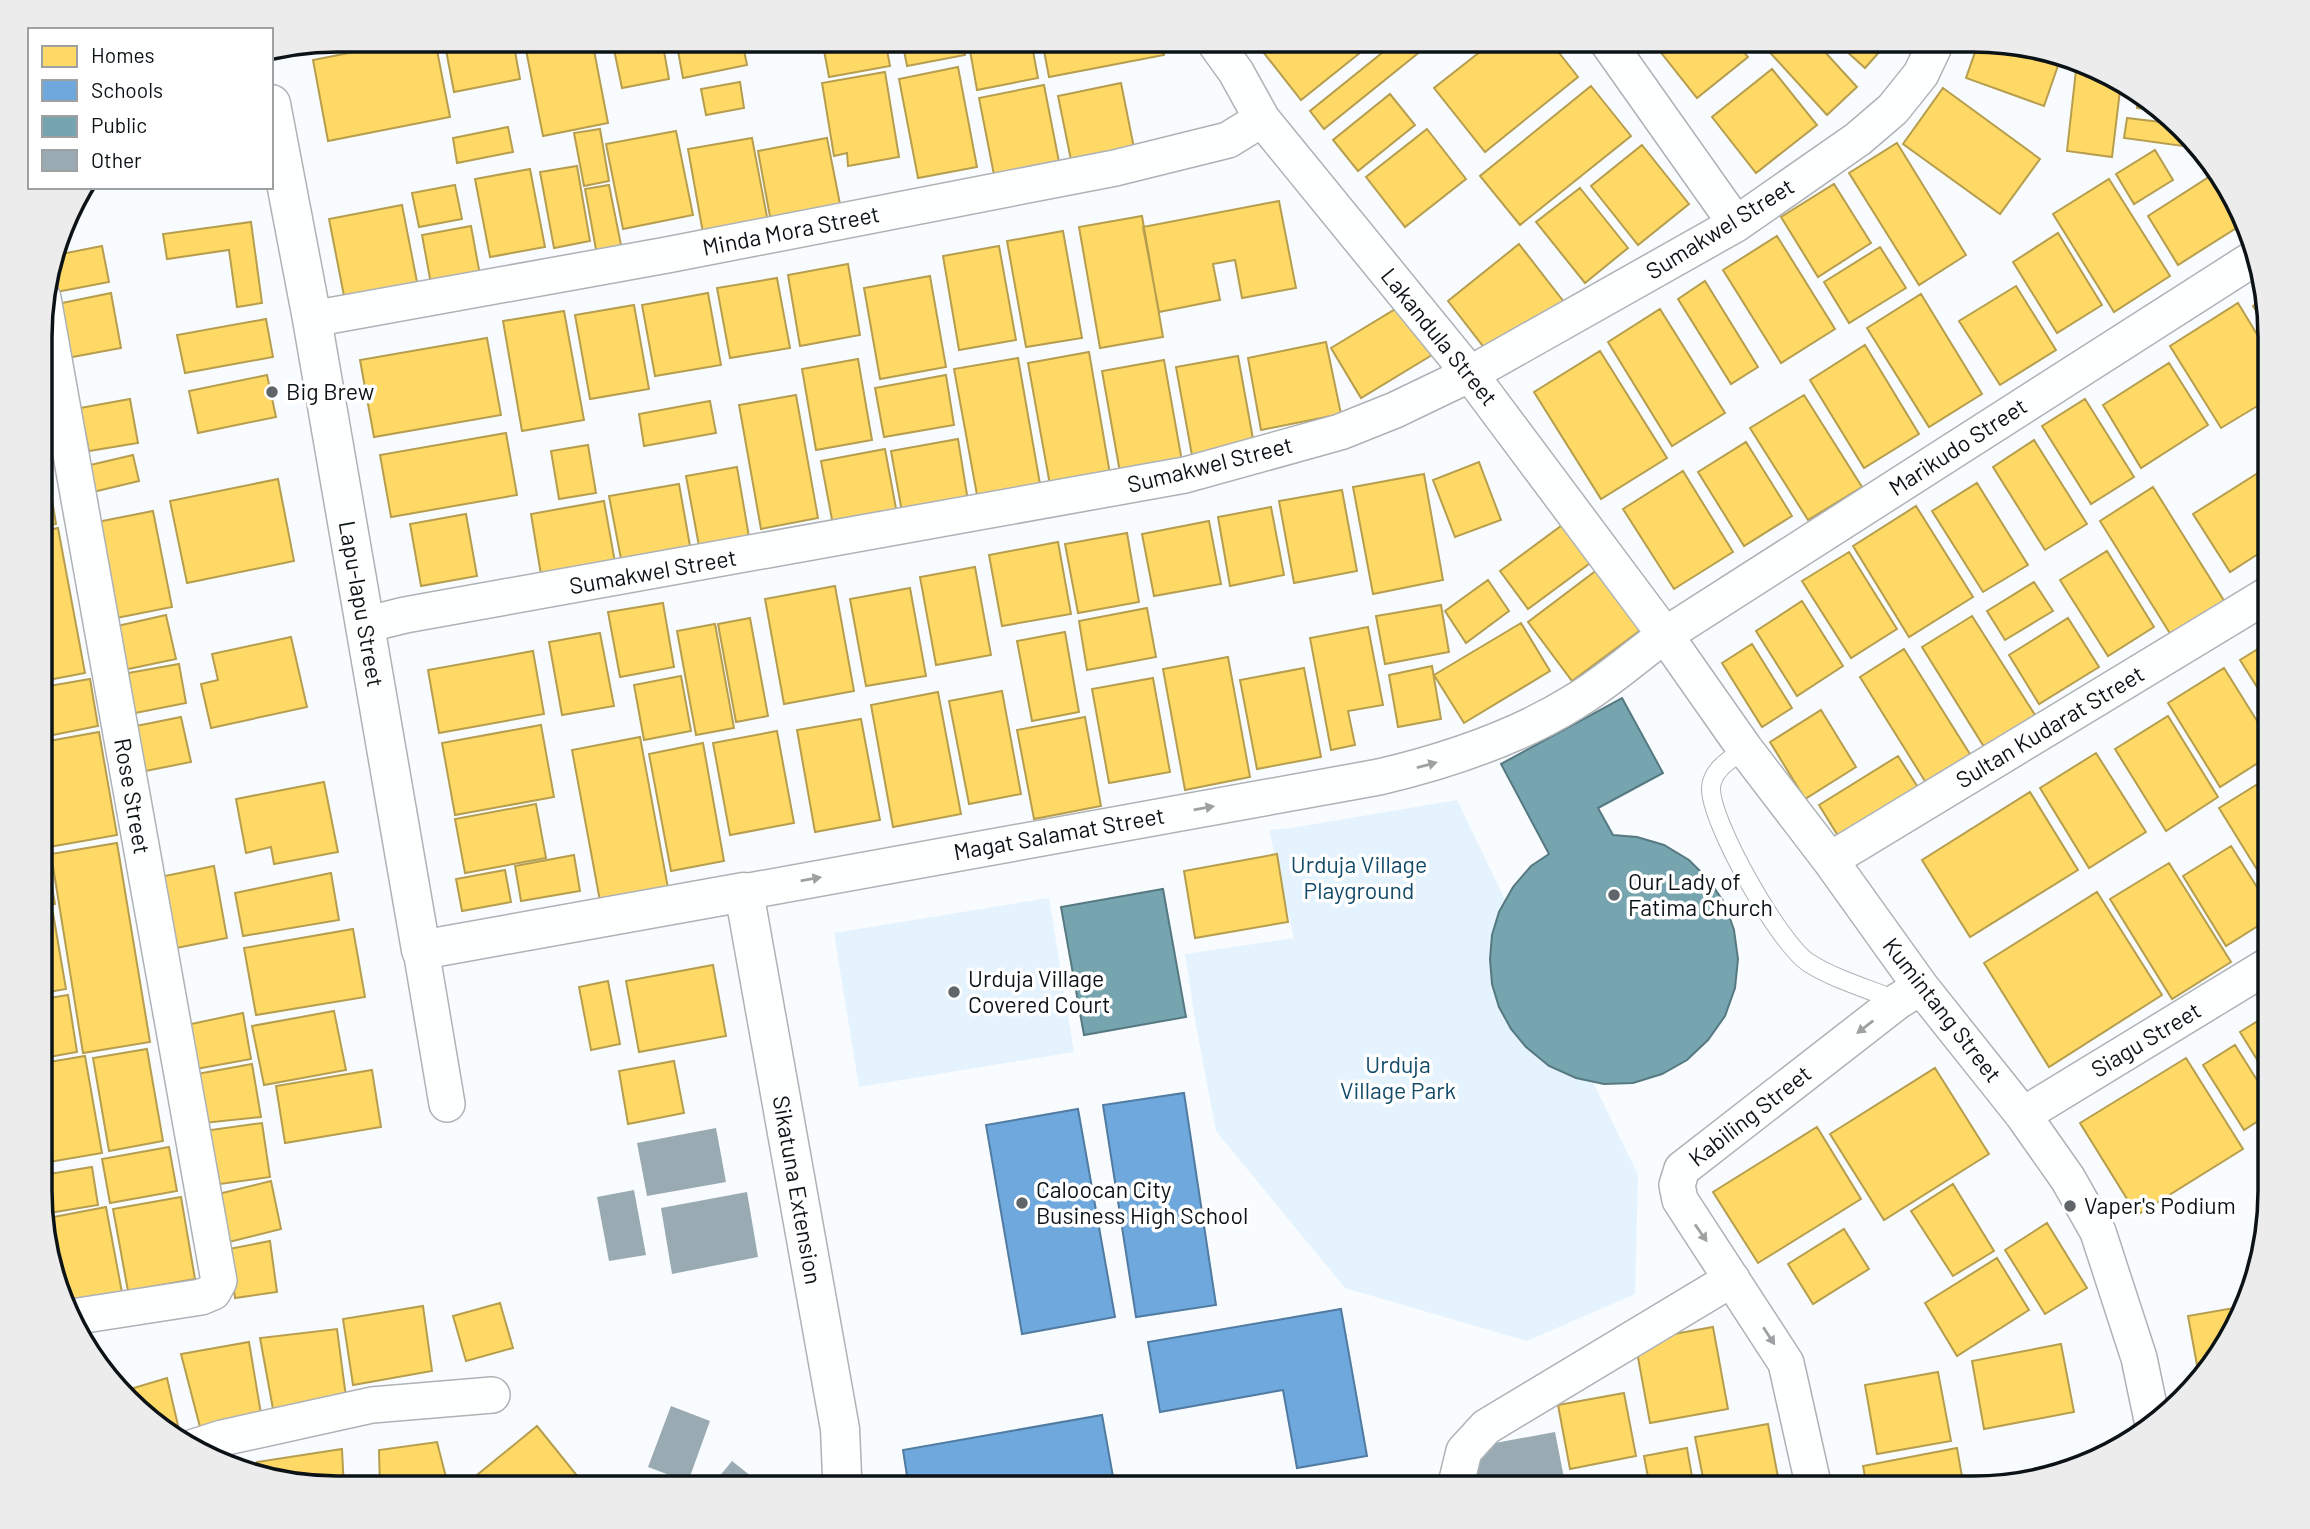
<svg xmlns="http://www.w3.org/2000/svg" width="2310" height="1529" font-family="Barlow,sans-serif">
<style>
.green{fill:#e4f3fe}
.homes{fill:#ffd966;stroke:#b69e4e;stroke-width:2}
.schools{fill:#6fa8dc;stroke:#517ba1;stroke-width:2}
.public{fill:#76a5af;stroke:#567981;stroke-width:2}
.building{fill:#9aaab3}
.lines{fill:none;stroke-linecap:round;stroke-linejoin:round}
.service-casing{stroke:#aeb2b6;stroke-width:20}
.minor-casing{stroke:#aeb2b6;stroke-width:38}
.tertiary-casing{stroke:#aeb2b6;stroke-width:41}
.service{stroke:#feffff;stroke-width:18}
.minor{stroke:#feffff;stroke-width:35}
.tertiary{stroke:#feffff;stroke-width:38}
.oneway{fill:#9da1a2}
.poi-dot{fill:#5f6568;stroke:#fff;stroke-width:2.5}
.labels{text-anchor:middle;stroke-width:7;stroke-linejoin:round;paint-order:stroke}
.street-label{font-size:23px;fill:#0c1317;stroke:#fff}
.poi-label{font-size:23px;fill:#0c1317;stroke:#fff;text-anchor:start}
.park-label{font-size:23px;fill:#124a69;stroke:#fff}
.rim{fill:none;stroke:#0c1317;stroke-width:3.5}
</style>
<rect width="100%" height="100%" fill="#f9fcfe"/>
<path class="green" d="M1457,800L1638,1175L1635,1294L1527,1341L1345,1288L1216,1131L1196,1025L1185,954L1294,938L1269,830L1291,828Z
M1049,898L1074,1052L859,1087L834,933Z"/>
<path class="homes" d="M414,40H435L450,117L328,141L313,60Z
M467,40H513L520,79L454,92L445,45Z
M524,40H592L608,123L543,136Z
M612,40H662L669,79L622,88Z
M676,40H742L747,65L683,78Z
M749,40H789L750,47Z
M822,40H885L890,66L829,77Z
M902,40H963L965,55L907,66Z
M991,40H1031L1038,78L977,90L969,45Z
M1042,40H1161L1164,55L1049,77Z
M1260,40H1376L1301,100L1256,43Z
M1398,40H1414L1422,50L1324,129L1310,111Z
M1459,40H1474L1465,48Z
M1495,40H1549L1578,77L1485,152L1434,88Z
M1651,40H1734L1748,57L1697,98Z
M1770,40H1814L1857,87L1827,115L1764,46Z
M1834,40H1890L1865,68Z
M1979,41L2048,53L2061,57L2044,106L1966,78Z
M2077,61L2121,82L2112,157L2067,151Z
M958,67L977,167L918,178L899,79Z
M1772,69L1817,125L1756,173L1712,117Z
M885,72L899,157L848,166L847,153L834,156L822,83Z
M740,82L744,108L706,115L701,89Z
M1121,83L1135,153L1072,165L1058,96Z
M1044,85L1060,167L995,180L979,98Z
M1591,86L1631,136L1520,225L1480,176Z
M1943,88L2040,159L2000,214L1903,144Z
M2139,92L2157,111L2137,108Z
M1390,94L1415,125L1358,171L1333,140Z
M2127,118L2169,123L2190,147L2124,138Z
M508,127L513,152L457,163L453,138Z
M600,129L609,181L584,186L574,133Z
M1427,129L1466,179L1405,227L1366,177Z
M676,131L693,215L623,229L606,144Z
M752,138L768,222L703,233L688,149Z
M827,138L841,209L771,222L758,151Z
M1897,143L1966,255L1919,285L1849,173Z
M1642,145L1689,204L1638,245L1591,186Z
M2155,150L2173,180L2134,204L2116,174Z
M577,166L590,241L554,248L540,172Z
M530,169L545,247L490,257L475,179Z
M2212,175L2238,216L2241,225L2178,265L2148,216Z
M2109,179L2170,276L2114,312L2053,214Z
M1834,184L1871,243L1818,277L1781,217Z
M455,185L462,219L419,227L412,193Z
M609,185L622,250L597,255L585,189Z
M85,187H91L92,192L80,194Z
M1580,188L1628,248L1585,283L1536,222Z
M1279,201L1296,288L1242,298L1235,260L1213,264L1220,300L1159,312L1143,227Z
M402,205L418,287L345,301L329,219Z
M1142,216L1163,337L1100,348L1079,227Z
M251,222L262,303L237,307L229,250L167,259L163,234Z
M471,226L480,275L431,284L422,235Z
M1063,231L1082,338L1026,347L1007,241Z
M2058,233L2102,305L2057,333L2013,262Z
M1777,236L1835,329L1781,363L1723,270Z
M1519,244L1564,302L1493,359L1448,301Z
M102,246L109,282L46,294V290L56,255Z
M999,246L1016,340L959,350L943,256Z
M1880,247L1906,288L1849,323L1824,282Z
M848,264L860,335L800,346L788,275Z
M930,276L946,367L880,379L864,288Z
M777,278L790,348L730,358L717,288Z
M1705,281L1758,367L1731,384L1678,299Z
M2016,286L2056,350L2000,385L1959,321Z
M111,293L121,348L67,358L57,304Z
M708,293L721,365L655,376L642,305Z
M1921,294L1982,394L1929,427L1867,328Z
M2263,299L2269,318V330L2253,306Z
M1407,302L1437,352L1361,398L1331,348Z
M2238,303L2269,354V399L2221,428L2170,346Z
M634,305L649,389L590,399L575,315Z
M1660,309L1725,413L1672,446L1608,342Z
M564,311L584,420L522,431L503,321Z
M266,319L273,357L185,373L177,335Z
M487,338L501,415L374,437L360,360Z
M1326,342L1341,414L1261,430L1248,358Z
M1865,345L1919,434L1864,468L1810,380Z
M1600,351L1667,458L1601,499L1534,392Z
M1089,352L1110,474L1050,485L1028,363Z
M1238,356L1255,450L1193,461L1176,367Z
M1018,358L1040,484L977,495L954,369Z
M858,359L872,440L816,450L802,369Z
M1164,360L1183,467L1121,478L1102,371Z
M2169,363L2208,425L2141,468L2103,405Z
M267,375L276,417L198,433L189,391Z
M946,375L954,425L884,437L875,388Z
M796,395L818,518L761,529L739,405Z
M1804,395L1862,487L1808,520L1750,428Z
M130,399L138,443L89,451L80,408Z
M2085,399L2134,477L2091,504L2042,426Z
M710,401L716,433L644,446L639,414Z
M43,431L49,468L43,469Z
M506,433L517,495L391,517L380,455Z
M958,439L968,501L902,512L891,451Z
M2034,440L2087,524L2045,550L1993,467Z
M1746,442L1792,516L1744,546L1698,472Z
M588,445L596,493L559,499L551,451Z
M885,449L897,514L833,525L821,461Z
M133,455L139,481L93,492L86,466Z
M1479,462L1501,520L1455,537L1433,480Z
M2269,466V547L2230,572L2193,514Z
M737,467L749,537L699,546L686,476Z
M1683,471L1733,552L1674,589L1623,509Z
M1424,474L1443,580L1373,594L1353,487Z
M48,475L56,524L43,526V476Z
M278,479L294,561L187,583L170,501Z
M1977,483L2028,565L1983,592L1932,511Z
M679,484L690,546L621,559L609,496Z
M2153,487L2228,607L2174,640L2100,521Z
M1342,490L1357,571L1294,583L1279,501Z
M604,501L616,568L542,581L531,514Z
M1916,506L1973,597L1909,637L1853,546Z
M1271,507L1284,575L1230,586L1218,517Z
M153,511L172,607L106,620L87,524Z
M466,514L477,576L421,586L410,524Z
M1209,521L1221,584L1154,596L1142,534Z
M1565,523L1593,561L1528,609L1500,571Z
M58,528L85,673L43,681V531Z
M1127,533L1139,602L1078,613L1065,544Z
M1058,542L1071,614L1002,626L989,555Z
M2107,551L2154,627L2108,656L2060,580Z
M1849,552L1897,629L1851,658L1802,581Z
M975,567L991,655L936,665L920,577Z
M1597,570L1642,629L1572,681L1528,622Z
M1488,580L1509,611L1466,643L1445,611Z
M2034,582L2053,611L2005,640L1987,611Z
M835,586L854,691L784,704L765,599Z
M910,588L926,676L866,686L850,599Z
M1802,601L1843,666L1797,696L1756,631Z
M663,603L674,667L620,677L608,612Z
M1441,605L1449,652L1385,664L1376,616Z
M1147,608L1156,657L1087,670L1079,621Z
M166,615L176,659L114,672L104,629Z
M1972,616L2037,718L1986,750L1922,647Z
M750,618L768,716L736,722L718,624Z
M2068,618L2099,667L2039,704L2009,655Z
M1521,623L1550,671L1464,723L1434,675Z
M715,624L734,728L696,735L677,631Z
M1368,627L1383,705L1348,711L1355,745L1331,750L1310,638Z
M1065,632L1079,712L1032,721L1017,641Z
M600,633L614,706L562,715L549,642Z
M291,637L307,707L211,728L201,684L218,680L212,654Z
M2269,642V706L2240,660Z
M1752,644L1792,708L1762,727L1722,663Z
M1904,649L1973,759L1928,786L1860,677Z
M533,651L544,714L439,733L428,670Z
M1228,657L1250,777L1185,790L1163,669Z
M179,664L186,703L135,713L128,673Z
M1432,666L1441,719L1398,727L1389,675Z
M1304,668L1321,757L1257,769L1240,680Z
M2224,668L2269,740V756L2220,787L2168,703Z
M681,676L691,731L644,740L634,685Z
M1153,678L1170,772L1109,783L1092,689Z
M90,679L98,726L43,737V687Z
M1002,691L1021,794L969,804L949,701Z
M938,692L961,814L893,827L871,705Z
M1821,710L1856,767L1805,799L1770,742Z
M2168,716L2218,797L2166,831L2115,749Z
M181,717L191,762L135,773L126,728Z
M1085,717L1101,806L1034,819L1017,730Z
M861,719L880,820L815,832L797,730Z
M541,725L554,797L455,815L442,743Z
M777,731L794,823L730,835L713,743Z
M99,732L117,835L49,847L43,812V742Z
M640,737L668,888L600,901L572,750Z
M703,743L724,861L671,871L649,754Z
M2096,753L2146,832L2089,868L2040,788Z
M1898,756L1919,789L1840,839L1819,805Z
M2269,777V889L2219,808Z
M324,782L338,852L274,864L271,847L246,853L236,799Z
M2030,792L2078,870L1970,937L1922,860Z
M536,804L546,858L465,873L455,819Z
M43,843H44L55,904L43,906Z
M117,843L150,1042L83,1053L51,854Z
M2231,846L2269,906V919L2226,946L2183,876Z
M1277,854L1288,922L1195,938L1184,871Z
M574,855L580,891L521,901L515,866Z
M2169,863L2231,962L2172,999L2110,899Z
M214,866L227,938L166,950L155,878Z
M505,870L511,902L462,911L456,879Z
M331,873L339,920L243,936L235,893Z
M2097,892L2162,995L2049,1067L1984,963Z
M53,913L66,989L43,993V915Z
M353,929L365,997L256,1015L244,948Z
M713,965L726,1036L639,1052L626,981Z
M608,981L620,1044L591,1050L579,987Z
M68,995L77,1052L43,1058V999Z
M334,1011L346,1070L264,1085L252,1026Z
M243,1013L251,1059L185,1071L177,1027Z
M2269,1014V1079L2240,1032Z
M2235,1045L2269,1099V1114L2244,1130L2203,1065Z
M147,1049L163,1141L109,1151L93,1058Z
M85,1056L102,1153L43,1163V1063Z
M2186,1058L2243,1149L2137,1215L2080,1123Z
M674,1061L684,1113L628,1124L619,1071Z
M252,1064L261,1117L194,1124L186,1076Z
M1935,1068L1989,1154L1884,1220L1830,1134Z
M372,1070L381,1127L285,1143L276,1086Z
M262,1123L270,1177L206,1186L196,1132Z
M1817,1127L1861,1199L1758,1263L1713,1192Z
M169,1147L177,1191L110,1203L102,1159Z
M92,1167L98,1205L49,1213L43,1175Z
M271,1181L281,1229L217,1245L210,1196Z
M1953,1184L1994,1251L1953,1276L1911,1211Z
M181,1197L195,1279L128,1291L113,1209Z
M106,1207L123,1298L69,1307L46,1239L43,1219Z
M2047,1223L2087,1288L2045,1314L2005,1250Z
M1844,1229L1869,1269L1813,1304L1788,1264Z
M270,1241L277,1292L235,1298L229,1249Z
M1997,1258L2029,1310L1957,1356L1925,1303Z
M500,1303L513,1348L466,1361L453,1316Z
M423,1306L432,1371L353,1385L343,1319Z
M2245,1306L2219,1357L2199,1376L2188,1316Z
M1713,1327L1728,1409L1650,1423L1635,1341Z
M337,1329L346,1397L273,1409L260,1338Z
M249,1342L261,1414L200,1427L181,1354Z
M2061,1344L2074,1412L1984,1429L1972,1361Z
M1938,1372L1951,1441L1877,1454L1865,1385Z
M167,1378L180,1434L170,1437L127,1390Z
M1624,1393L1636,1456L1570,1469L1558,1405Z
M1768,1424L1780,1488H1705L1695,1437Z
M537,1426L579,1478L566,1489H470L466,1484Z
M437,1442L449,1489H380L379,1450Z
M1687,1448L1694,1488H1650L1644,1456Z
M1957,1448L1964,1488H1867L1863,1466Z
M342,1449L344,1489L259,1476L257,1462Z
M1610,1477L1612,1488H1571L1570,1484Z"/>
<path class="schools" d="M1184,1093L1216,1305L1136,1317L1103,1105Z
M1078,1109L1115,1317L1022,1334L986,1125Z
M1341,1309L1367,1456L1297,1468L1283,1390L1160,1412L1148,1342Z
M1102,1415L1115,1488L909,1489L903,1450Z
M1335,1479L1336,1488H1282Z"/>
<path class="public" d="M1622,698L1663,773L1598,808L1613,835L1637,837L1664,845L1689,860L1709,880L1725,904L1734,930L1738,959L1735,988L1725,1016L1708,1040L1687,1060L1662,1074L1633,1083L1604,1084L1576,1078L1549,1066L1526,1047L1511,1029L1499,1007L1492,984L1490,959L1492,935L1499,912L1513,887L1531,866L1549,854L1501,764Z
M1163,889L1186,1017L1084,1035L1061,907Z"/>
<path class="building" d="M716,1128L726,1182L647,1196L637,1143Z
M634,1190L646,1255L609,1261L597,1197Z
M747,1192L758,1257L672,1274L661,1208Z
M671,1406L710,1421L688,1482L648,1467Z
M1555,1432L1566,1488H1475L1468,1448Z
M732,1461L767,1489H709Z"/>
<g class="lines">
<g class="service-casing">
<path id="service" d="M1745,749C1731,759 1712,769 1711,788C1710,822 1780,945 1809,963C1836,980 1869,989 1898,1001"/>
</g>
<g class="minor-casing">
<path id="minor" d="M1213,40L1236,72L1262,119L1470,374L1665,635L1745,749L1830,860L1921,987L2023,1115L2068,1179L2098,1232L2139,1358L2152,1420
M1606,40L1736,224
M43,298L219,1281L213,1292L201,1297L72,1317
M312,319L667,255L1115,168L1228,140L1262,119
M365,625L405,615L1185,475L1340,432L1395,410L1470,374L1736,224L1858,139L1893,109L1921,74L1937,40
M1830,860L2269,594
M744,892L1379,777C1447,761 1514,739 1574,702C1606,683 1635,657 1665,635L2251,260
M421,950L447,1104
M2023,1115L2269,965
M191,1448L222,1438L372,1405L492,1395
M1455,1488L1464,1451L1486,1427L1732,1279
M1814,1488L1786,1363L1680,1200L1677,1185L1682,1169L1898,1001L1921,987"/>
</g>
<g class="tertiary-casing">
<path id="tertiary" d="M271,104L312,319L421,950L744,892L840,1429L842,1476L839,1489"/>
</g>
<use href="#service" class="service"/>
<use href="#minor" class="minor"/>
<use href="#tertiary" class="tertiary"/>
</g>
<defs><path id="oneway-solid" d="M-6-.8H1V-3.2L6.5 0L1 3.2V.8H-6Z" transform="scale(1.75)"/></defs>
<g class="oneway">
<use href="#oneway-solid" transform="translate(1427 765) rotate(-15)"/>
<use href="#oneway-solid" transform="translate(1204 808) rotate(-10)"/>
<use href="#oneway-solid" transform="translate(811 879) rotate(-10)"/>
<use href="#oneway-solid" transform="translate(1865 1027) rotate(142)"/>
<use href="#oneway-solid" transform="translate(1701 1233) rotate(55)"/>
<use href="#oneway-solid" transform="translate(1769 1336) rotate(57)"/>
</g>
<g class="poi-dot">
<circle cx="272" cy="392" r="7"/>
<circle cx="1614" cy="895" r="7"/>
<circle cx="954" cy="992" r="7"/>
<circle cx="1022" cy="1203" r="7"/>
<circle cx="2070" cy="1206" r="7"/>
</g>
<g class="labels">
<g class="street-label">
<text transform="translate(1720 229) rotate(-32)" y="8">Sumakwel Street</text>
<text transform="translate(791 231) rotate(-11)" y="8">Minda Mora Street</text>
<text transform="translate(1439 337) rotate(51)" y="8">Lakandula Street</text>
<text transform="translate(1958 447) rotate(-33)" y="8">Marikudo Street</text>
<text transform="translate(1210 465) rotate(-14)" y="8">Sumakwel Street</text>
<text transform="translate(653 572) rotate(-10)" y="8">Sumakwel Street</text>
<text transform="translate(361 604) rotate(80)" y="8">Lapu-lapu Street</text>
<text transform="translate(2050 727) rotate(-31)" y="8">Sultan Kudarat Street</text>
<text transform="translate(132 796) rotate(80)" y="8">Rose Street</text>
<text transform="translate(1059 834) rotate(-10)" y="8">Magat Salamat Street</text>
<text transform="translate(1942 1010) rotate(52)" y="8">Kumintang Street</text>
<text transform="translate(2146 1040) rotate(-31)" y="8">Siagu Street</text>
<text transform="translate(1750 1116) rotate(-38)" y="8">Kabiling Street</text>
<text transform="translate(797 1190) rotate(80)" y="8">Sikatuna Extension</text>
</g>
<g class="poi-label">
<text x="286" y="400">Big Brew</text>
<text x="1628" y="890">Our Lady of<tspan x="1628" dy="26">Fatima Church</tspan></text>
<text x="968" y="987">Urduja Village<tspan x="968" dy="26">Covered Court</tspan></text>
<text x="1036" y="1198">Caloocan City<tspan x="1036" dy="26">Business High School</tspan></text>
<text x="2084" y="1214">Vaper's Podium</text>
</g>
<g class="park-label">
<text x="1359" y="873">Urduja Village<tspan x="1359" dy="26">Playground</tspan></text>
<text x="1398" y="1073">Urduja<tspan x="1398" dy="26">Village Park</tspan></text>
</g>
</g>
<path d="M0 0H2310V1529H0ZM337 52H1973A285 285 0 0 1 2258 337V1191A285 285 0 0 1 1973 1476H337A285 285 0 0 1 52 1191V337A285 285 0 0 1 337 52Z" fill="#ececec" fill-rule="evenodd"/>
<path class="rim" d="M337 52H1973A285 285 0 0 1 2258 337V1191A285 285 0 0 1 1973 1476H337A285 285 0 0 1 52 1191V337A285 285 0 0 1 337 52Z"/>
<rect x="28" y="28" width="245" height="161" fill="#ffffff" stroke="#9ea1a2" stroke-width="2"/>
<rect x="42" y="46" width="35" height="21" fill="#ffd966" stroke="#9ea1a2" stroke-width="2"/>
<text x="91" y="63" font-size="21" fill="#0c1317">Homes</text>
<rect x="42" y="80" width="35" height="21" fill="#6fa8dc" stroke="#9ea1a2" stroke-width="2"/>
<text x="91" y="98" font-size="21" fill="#0c1317">Schools</text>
<rect x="42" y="116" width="35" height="21" fill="#76a5af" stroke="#9ea1a2" stroke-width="2"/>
<text x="91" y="133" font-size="21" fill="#0c1317">Public</text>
<rect x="42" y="150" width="35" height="21" fill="#9aaab3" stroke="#9ea1a2" stroke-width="2"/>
<text x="91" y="168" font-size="21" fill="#0c1317">Other</text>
</svg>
